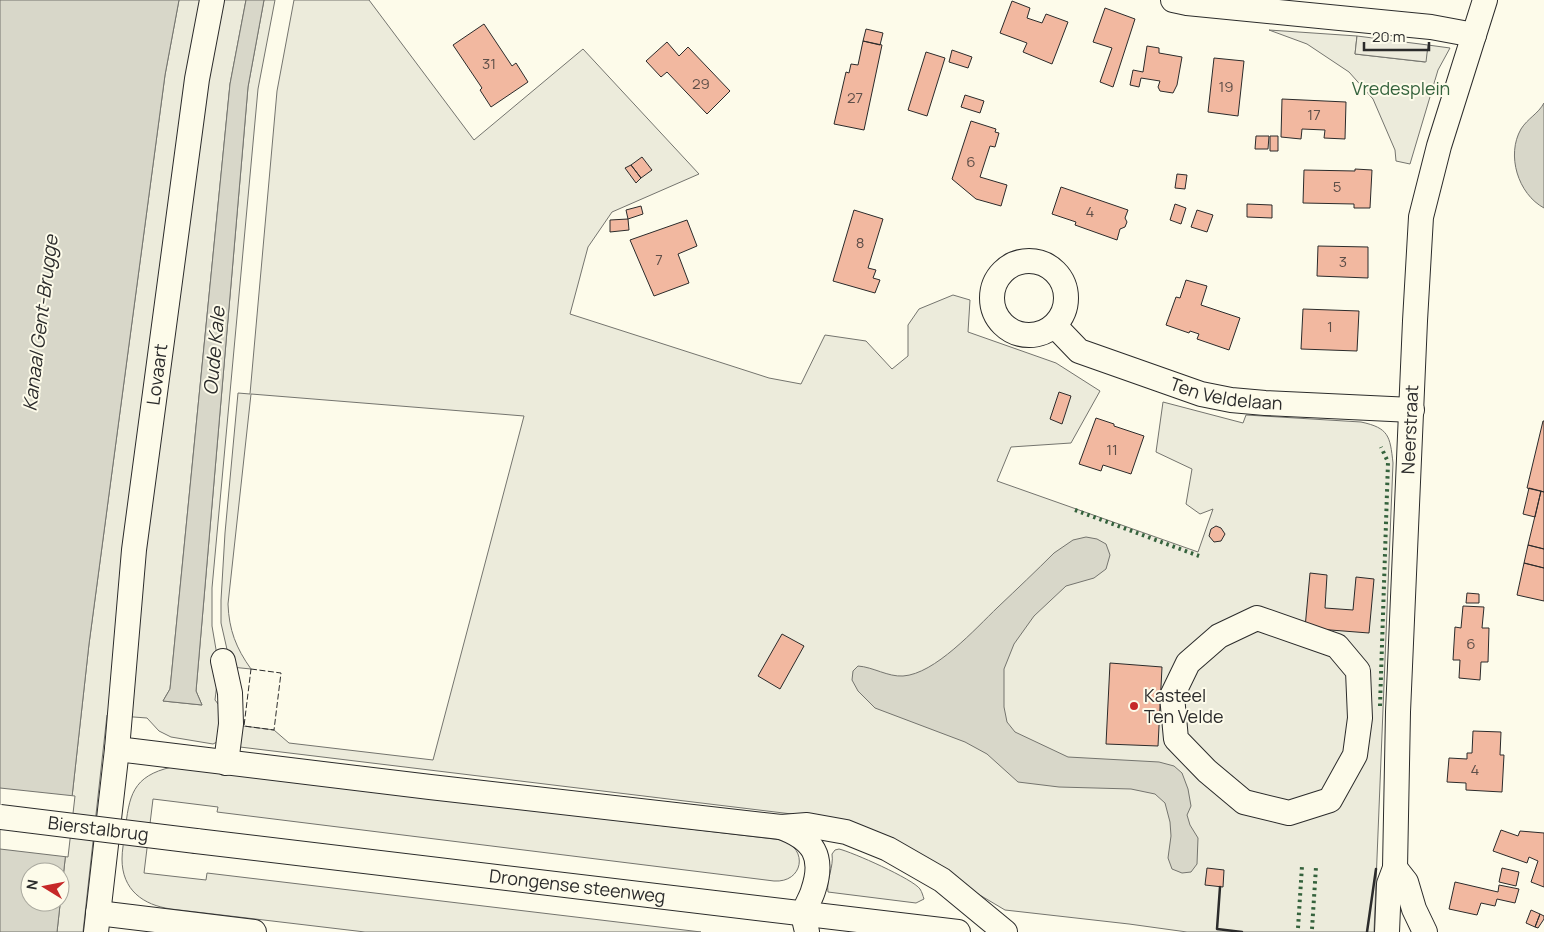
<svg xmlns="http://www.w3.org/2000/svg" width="1544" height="932" font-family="Manrope,sans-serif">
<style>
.green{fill:#ecebdb;stroke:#74746e}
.parking{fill:#eceadb;stroke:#74746e}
.water{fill:#d8d7c9;stroke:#74746e;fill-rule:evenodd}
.pier{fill:#fdfbea;stroke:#74746e}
.building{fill:#f2b8a0;stroke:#2b2b2b}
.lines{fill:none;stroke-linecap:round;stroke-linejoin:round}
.minor-casing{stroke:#2b2b2b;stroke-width:26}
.minor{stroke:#fdfbea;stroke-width:24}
.minor-bridge-casing{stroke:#2b2b2b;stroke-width:26;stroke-linecap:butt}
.minor-bridge{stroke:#fdfbea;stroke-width:24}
.hedge{stroke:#34623c;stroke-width:4;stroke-dasharray:2.5 4;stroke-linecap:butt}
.fence{stroke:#2b2b2b;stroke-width:1;stroke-dasharray:6 2.5;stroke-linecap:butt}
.wall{stroke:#2b2b2b;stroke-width:2.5}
.poi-dot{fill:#c62828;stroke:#fdfbea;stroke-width:2}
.labels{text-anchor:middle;stroke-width:4;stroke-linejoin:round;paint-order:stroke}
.number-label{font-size:15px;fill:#5d4e48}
.park-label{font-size:18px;fill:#34623c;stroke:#fdfbea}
.street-label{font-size:18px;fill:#2b2b2b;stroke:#fdfbea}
.poi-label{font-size:18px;fill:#2b2b2b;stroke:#fdfbea;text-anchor:start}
.water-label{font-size:19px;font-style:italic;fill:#2b2b2b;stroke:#fdfbea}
</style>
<rect width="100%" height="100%" fill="#fdfbea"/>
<path class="green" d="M179,0H246L230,84L170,689L163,701L202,705L196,691L248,87L264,0H275L258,89L212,588V626L219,667L215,700L226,714L221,740L213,744L171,737L159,731L147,718L107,715L83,932H57L89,644L165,75Z
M294,0H369L474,140L583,49L699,174L612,212L588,247L570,314L769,378L801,384L825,335L866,341L892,369L908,356V325L919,309L953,295L970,300L968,332L1056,363L1100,391L1071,443L1011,447L997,481L1198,552L1213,509L1200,514L1186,504L1192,469L1156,452L1163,402L1243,423L1246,415L1361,422C1389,428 1390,436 1393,463L1374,932H1187L1129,924L1005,910L909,853L800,815L240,747L236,725L274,730L289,743L433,760L524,416L251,394L228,604C229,630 236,648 251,669L231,667L221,623V600L225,533L238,393L250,394L277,91Z
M1269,30L1357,36L1355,54L1425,62L1428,45L1450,48L1438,70L1410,164L1396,161L1395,150L1373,99L1349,72L1307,44Z
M172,767L782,840C809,849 803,883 774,881L217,812L218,807L153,799L144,873L206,880L207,873L701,932H365L171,909C143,905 122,890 122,859C122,850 124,841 125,832C129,796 132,776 172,767Z
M839,849C852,852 913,879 920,889C922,892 923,896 924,899L916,903L828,892C826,880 834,867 832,854L835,850Z"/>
<path class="parking" d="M1357,36L1428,45L1426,62L1355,54Z"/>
<path class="water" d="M0,0H179L165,75L89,644L57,932H0ZM30,872H60V902H30Z
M246,0H264L248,87L196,691L202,705L163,701L170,689L230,84Z
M1544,103V208C1518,194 1506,155 1521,129C1528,118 1538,114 1544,103Z
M1086,537L1097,539L1106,544L1110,555L1106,569L1094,578L1066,586L1034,616L1014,644L1004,669V707L1007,722L1015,732L1068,757L1159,762L1174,766L1182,773L1188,789L1191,806L1187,815L1190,825L1198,838L1197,864L1191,872L1182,873L1172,869L1168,858L1171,836L1170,822L1165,803L1155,794L1131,789L1059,787L1018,782L987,754L965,742L875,708L858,691L852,680L853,671L858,666C873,667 888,677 903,676C935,674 975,629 998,607C1017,589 1036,571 1054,553L1073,540Z"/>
<path class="pier" d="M0,788L75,796L68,857L0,849Z"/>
<path class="building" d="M1012,1L1030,8L1027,18L1042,23L1046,14L1068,22L1052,64L1023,52L1027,43L1000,33Z
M1105,8L1135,19L1113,87L1100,82L1112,48L1093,42Z
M484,24L512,66L516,63L528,82L491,107L480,90L482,88L453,45Z
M866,29L883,33L880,45L863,41Z
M863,41L882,45L864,130L834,124L846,72L849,73L851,64L858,65Z
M667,42L679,56L688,47L730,91L707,114L667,72L661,77L646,61Z
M1147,46L1159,48V53L1182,57L1177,85L1173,93L1160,91L1158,87L1160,81L1141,78L1139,87L1130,85L1133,70L1143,72Z
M952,50L972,57L968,68L949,62Z
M926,52L945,58L927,116L908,110Z
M1214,58L1244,61L1238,116L1208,112Z
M965,95L984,101L980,113L961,107Z
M1282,99L1346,102L1345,139L1324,138L1325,130L1302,129L1301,139L1281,137Z
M971,121L996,129L995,132L999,133L995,147L990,146L980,177L1007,185L1001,206L976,199L952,179Z
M1256,136H1269L1268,149H1255Z
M1270,136H1278V151H1270Z
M642,157L652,170L641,178L631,165Z
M631,165L641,178L636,183L625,168Z
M1355,169L1372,170L1370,208H1354V204L1303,203L1304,170L1355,171Z
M1177,174L1187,175L1185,189L1175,188Z
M1061,187L1128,210L1125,218L1127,222L1125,227L1120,229L1117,240L1075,225L1076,222L1052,214Z
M1175,204L1186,208L1181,224L1170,220Z
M1247,204L1272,205V218L1247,217Z
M641,206L643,214L628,219L626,210Z
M854,210L883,219L868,268L876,270L873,278L880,280L875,293L833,281Z
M1197,210L1213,215L1207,232L1191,227Z
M628,219L629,230L610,232V220Z
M687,220L697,246L678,254L689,283L654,296L630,240Z
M1318,246L1368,247V278L1317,276Z
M1186,280L1207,286L1201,305L1240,318L1229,350L1197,339L1199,334L1190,331L1189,333L1166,325L1176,297L1180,298Z
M1303,309L1359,311L1357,351L1301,349Z
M1059,392L1071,396L1062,424L1050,419Z
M1096,418L1114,424V426L1144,436L1131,474L1103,465L1101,471L1079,464Z
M1543,421H1544V492L1527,488Z
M1529,488L1541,491L1535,517L1523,514Z
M1541,491L1544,492V549L1528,545Z
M1216,526L1221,528L1225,534L1221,541L1214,542L1209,536L1211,529Z
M1528,545L1544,549V568L1524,563Z
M1524,563L1544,568V601L1517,595Z
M1310,573L1327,575L1325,608L1353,610L1356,577L1374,579L1369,633L1305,628Z
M1467,593L1479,594V603H1466Z
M1463,606L1484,607L1482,628H1489L1488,662H1481L1480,680L1459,678L1460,660H1453L1455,627L1461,628Z
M782,634L804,646L780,689L758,676Z
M1110,663L1162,667L1158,746L1106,744Z
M1473,731L1501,732L1500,755H1504L1502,792L1466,790V783L1447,782L1449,758L1467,759V753H1472Z
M1501,830L1518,836L1520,831L1544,833V887L1531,882L1538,861L1529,857L1527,863L1493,851Z
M1207,868L1224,870L1223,887L1205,885Z
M1502,868L1519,872L1516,886L1499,882Z
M1455,882L1498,892L1499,885L1519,889L1515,903L1497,899L1495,906L1481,903L1477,915L1449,909Z
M1531,910L1540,914L1535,927L1526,923Z
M1540,914L1544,916V919L1538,928L1535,927Z"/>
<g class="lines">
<g class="minor-casing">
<g id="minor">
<path d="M1173,0L1187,3L1431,27L1474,35"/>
<circle cx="1029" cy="298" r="37"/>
<path id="s1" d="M1055,326L1079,351L1201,394L1231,400L1265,403L1412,410"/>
<path d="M1257,618L1337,646L1358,671L1360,718L1355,755L1330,800L1289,813L1244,802L1207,771L1176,739L1172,696L1188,663L1219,636Z"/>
<path d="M223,661L230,693L231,724L226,763"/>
<path d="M117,749L430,787L781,827L807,825L846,832L888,849L942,880L1005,932"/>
<path d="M781,827C813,839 825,856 813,891C811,898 806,905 804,913C803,918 806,926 807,932"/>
<path id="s2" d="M196,841L958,932"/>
<path d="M1395,868L1406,882L1414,909L1425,932"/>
<path d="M98,913L254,932"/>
<path id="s3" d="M96,932L117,749L134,550L197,79L212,0"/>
<path id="s4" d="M1387,932L1389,884L1395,868L1398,712L1415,321L1421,217L1439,146L1485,0"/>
</g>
</g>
<use href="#minor" class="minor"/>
<g class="minor-bridge-casing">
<g id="minor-bridge">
<path id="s5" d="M0,817L196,841"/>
</g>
</g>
<use href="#minor-bridge" class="minor-bridge"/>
<path class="hedge" d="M1075,510L1199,556
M1380,706L1388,462L1381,447
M1298,928L1302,866
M1312,929L1316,867"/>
<path class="fence" d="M251,669L281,673L274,730L244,726Z"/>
<path class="wall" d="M1220,887L1217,929L1242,932
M1367,932L1376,869"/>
</g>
<circle class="poi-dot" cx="1134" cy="706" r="5"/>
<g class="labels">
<g class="number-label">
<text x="489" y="69">31</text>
<text x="701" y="89">29</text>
<text x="1226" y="92">19</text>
<text x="855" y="103">27</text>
<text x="1314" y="120">17</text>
<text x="971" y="167">6</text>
<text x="1337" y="192">5</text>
<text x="1090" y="217">4</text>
<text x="860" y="248">8</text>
<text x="659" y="265">7</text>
<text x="1343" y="267">3</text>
<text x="1330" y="332">1</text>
<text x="1112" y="455">11</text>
<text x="1471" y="649">6</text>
<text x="1475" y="775">4</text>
</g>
<g class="park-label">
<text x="1401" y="95">Vredesplein</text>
</g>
<g class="street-label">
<text dy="6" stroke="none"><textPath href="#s3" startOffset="561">Lovaart</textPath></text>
<text dy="6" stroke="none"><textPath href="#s1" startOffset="189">Ten Veldelaan</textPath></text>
<text dy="6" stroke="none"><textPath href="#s4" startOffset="504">Neerstraat</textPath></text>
<text dy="6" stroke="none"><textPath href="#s5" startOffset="99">Bierstalbrug</textPath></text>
<text dy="6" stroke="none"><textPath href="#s2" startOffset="384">Drongense steenweg</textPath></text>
</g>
<g class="poi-label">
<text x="1144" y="702">Kasteel<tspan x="1144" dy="21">Ten Velde</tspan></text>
</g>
<g class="water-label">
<text transform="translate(40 323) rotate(-83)" y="7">Kanaal Gent-Brugge</text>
<text transform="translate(214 351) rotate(-85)" y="7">Oude Kale</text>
</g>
</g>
<g transform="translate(45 887) rotate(280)"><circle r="24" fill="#fdfbea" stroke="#a9a89e"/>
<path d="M0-4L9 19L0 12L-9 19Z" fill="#c62828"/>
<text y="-8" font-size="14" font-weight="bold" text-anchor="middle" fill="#2b2b2b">N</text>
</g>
<path d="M1364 42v8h65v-8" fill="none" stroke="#2b2b2b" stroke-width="2.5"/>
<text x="1372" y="42" font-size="15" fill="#2b2b2b" stroke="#fdfbea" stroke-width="4" paint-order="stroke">20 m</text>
</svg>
